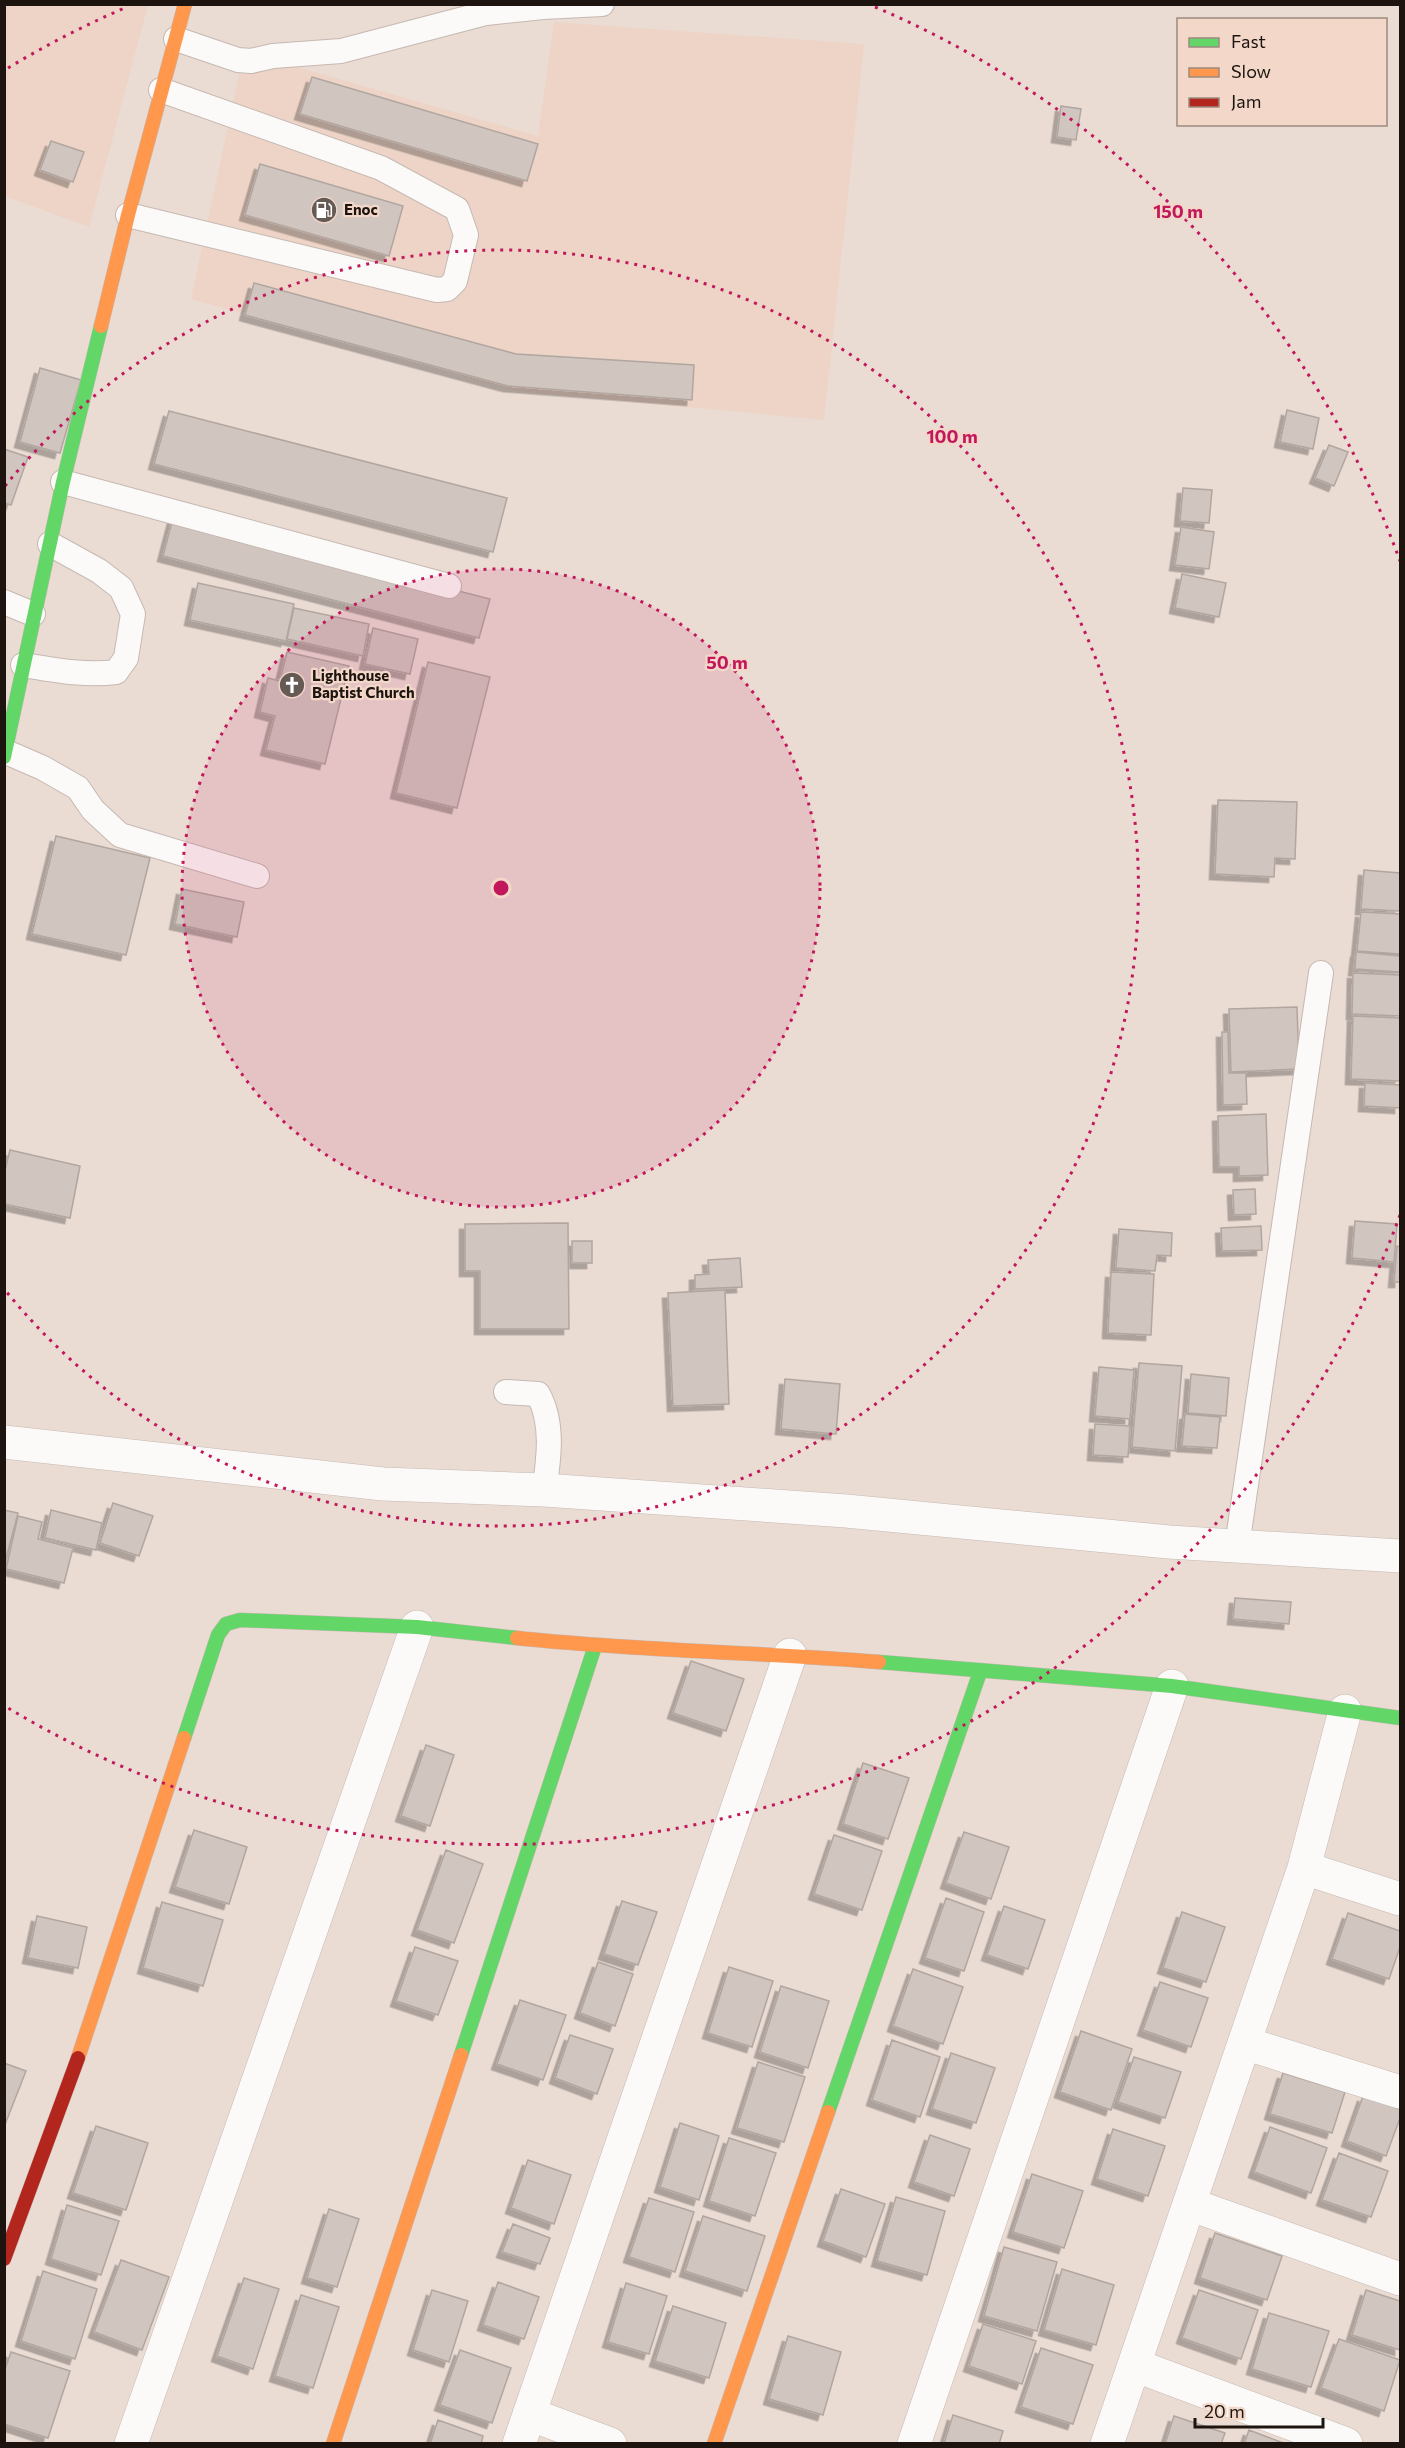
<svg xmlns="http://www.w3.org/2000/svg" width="1405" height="2448" font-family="Commissioner,sans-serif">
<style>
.built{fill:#edd4c6}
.building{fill:#d1c5bf;stroke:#b1a6a0;stroke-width:1.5;filter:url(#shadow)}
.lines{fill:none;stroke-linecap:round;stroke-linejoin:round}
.lane-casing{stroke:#c5b9b3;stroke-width:26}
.street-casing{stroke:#c5b9b3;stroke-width:34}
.fast-casing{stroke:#c5b9b3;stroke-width:15}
.slow-casing{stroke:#c5b9b3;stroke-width:15}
.jam-casing{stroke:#c5b9b3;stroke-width:15}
.lane{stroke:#fcfaf8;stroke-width:24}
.street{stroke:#fcfaf8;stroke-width:33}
.fast{stroke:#63d668;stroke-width:14}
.slow{stroke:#ff974d;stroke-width:14}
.jam{stroke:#b3261e;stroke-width:14}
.ring{fill:none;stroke:#c2185b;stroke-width:3;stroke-dasharray:3 6}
.labels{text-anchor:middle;stroke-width:4.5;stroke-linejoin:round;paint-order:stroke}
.poi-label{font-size:15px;font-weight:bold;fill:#1d140f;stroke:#f3d8ca;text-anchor:start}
.centre{fill:#c2185b;stroke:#f3d8ca;stroke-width:3}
.ring-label{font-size:18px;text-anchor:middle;font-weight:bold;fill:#c2185b;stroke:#f3d8ca;stroke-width:4.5;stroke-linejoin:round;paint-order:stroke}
</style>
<defs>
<filter id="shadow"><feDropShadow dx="-5.5" dy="5.5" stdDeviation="0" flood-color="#0004"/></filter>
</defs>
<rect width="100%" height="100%" fill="#eadbd3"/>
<path class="built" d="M4,5H148L89,227L5,196Z
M554,22L864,44L824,420L517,391L191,299L244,52L538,136Z"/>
<path class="building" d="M312,77L538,144L527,181L300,114Z
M1061,106L1081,109L1076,140L1057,137Z
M51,141L84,152L73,182L40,170Z
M260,164L403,206L389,256L245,215Z
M254,283L516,354L694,365L692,400L508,386L245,315Z
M40,368L81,380L60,453L20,442Z
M1287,410L1319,418L1313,449L1280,442Z
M169,411L507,498L493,552L154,464Z
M1329,445L1348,452L1334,486L1315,478Z
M4,449L28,457L11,505L4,503Z
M1183,488L1212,490L1209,523L1180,521Z
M173,518L490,599L479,638L163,556Z
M1181,527L1214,532L1209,569L1175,565Z
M1182,574L1226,583L1219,617L1175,608Z
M198,583L294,604L286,641L190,620Z
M294,608L369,624L363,656L287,639Z
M373,628L418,639L410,674L365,664Z
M287,652L349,666L325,764L266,750L275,716L260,712L268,678L280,681Z
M428,662L490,677L457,808L396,793Z
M1218,800L1297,802L1295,859L1275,858L1274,877L1215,874Z
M56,836L150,858L126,955L32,934Z
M1364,870L1400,873V911L1361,909Z
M182,889L244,902L237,937L175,924Z
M1361,912L1400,914V954L1357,951Z
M1356,952L1400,956V973L1354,970Z
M1356,952L1400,955V972L1355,969Z
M1353,973L1400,975V1016L1352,1014Z
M1297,1007L1299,1069L1231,1072L1229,1009Z
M1353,1016L1400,1018V1081L1351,1079Z
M1222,1032H1228L1229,1073H1246L1247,1104L1223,1105Z
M1365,1083L1400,1085V1108L1364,1106Z
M1266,1114L1268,1175L1239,1176V1167H1219L1218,1116Z
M10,1150L80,1166L70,1218L4,1204V1174Z
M1255,1189L1256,1214L1234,1215L1233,1190Z
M1355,1221L1397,1224L1394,1262L1352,1258Z
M568,1223L569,1329H480V1271H465V1224Z
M1261,1226L1262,1250L1222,1251L1221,1228Z
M1119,1229L1172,1233L1171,1256L1157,1255L1155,1271L1116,1268Z
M572,1241H592V1263H572Z
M1397,1246L1400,1247V1282H1394Z
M740,1258L742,1287L695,1289V1275L709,1274L708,1260Z
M1111,1272L1154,1274L1151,1335L1108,1333Z
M725,1290L729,1404L673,1406L668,1293Z
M1139,1363L1182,1366L1175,1451L1132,1447Z
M1099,1367L1134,1370L1130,1419L1095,1416Z
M1191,1374L1229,1378L1226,1416L1188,1413Z
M785,1379L840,1384L836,1434L781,1429Z
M1185,1414L1220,1417L1217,1448L1182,1446Z
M1095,1424L1130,1426L1128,1457L1093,1455Z
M113,1503L153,1516L139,1556L100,1543Z
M4,1510L18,1513L4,1566Z
M51,1510L102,1523L96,1550L45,1538Z
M18,1516L42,1522L38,1539L73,1548L64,1583L6,1569Z
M1235,1598L1291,1602L1289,1624L1233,1619Z
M691,1661L744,1679L726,1731L673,1713Z
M426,1745L454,1755L430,1826L401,1816Z
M863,1763L909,1778L888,1839L843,1824Z
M194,1830L247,1847L229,1904L175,1887Z
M964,1832L1009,1847L991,1899L946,1883Z
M834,1835L882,1851L862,1910L814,1894Z
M446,1850L483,1864L454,1943L417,1930Z
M946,1898L984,1912L964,1971L925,1958Z
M622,1901L657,1912L638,1965L604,1954Z
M162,1902L223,1920L203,1986L143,1968Z
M1004,1906L1045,1920L1028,1969L987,1955Z
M1182,1912L1225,1927L1206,1982L1163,1968Z
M1348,1913L1400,1931V1947L1389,1979L1332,1959Z
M37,1916L87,1927L78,1968L28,1958Z
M415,1947L458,1961L438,2015L396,2001Z
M598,1962L633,1974L615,2026L580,2013Z
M729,1967L773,1981L752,2047L708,2033Z
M913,1969L963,1987L943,2044L893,2026Z
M1160,1982L1208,1998L1191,2047L1143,2030Z
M781,1986L829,2001L808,2068L760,2052Z
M520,2000L566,2015L543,2080L497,2064Z
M1081,2031L1132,2049L1111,2110L1060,2092Z
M570,2035L613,2049L597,2094L555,2078Z
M892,2040L940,2057L920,2117L872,2100Z
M951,2053L995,2068L976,2123L932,2109Z
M1134,2057L1181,2072L1165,2118L1118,2102Z
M758,2062L805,2077L784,2142L737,2128Z
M4,2063L26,2071L4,2127Z
M1283,2073L1345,2092L1332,2133L1270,2114Z
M1363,2096L1400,2109V2118L1386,2156L1347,2141Z
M680,2123L719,2136L699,2200L660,2187Z
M96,2126L148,2143L126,2210L73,2193Z
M1270,2127L1327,2148L1311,2193L1254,2172Z
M1113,2129L1165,2146L1148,2196L1097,2179Z
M930,2135L970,2149L954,2196L914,2182Z
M729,2138L776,2153L755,2216L709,2201Z
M1339,2153L1388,2171L1371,2217L1322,2200Z
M528,2160L571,2175L554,2224L511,2208Z
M1032,2174L1083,2191L1064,2248L1013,2232Z
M841,2189L885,2204L866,2257L823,2241Z
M896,2197L945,2211L927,2275L877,2261Z
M649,2198L694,2212L675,2272L629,2257Z
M67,2205L119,2221L101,2275L51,2259Z
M329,2209L359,2219L337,2287L307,2278Z
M703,2216L765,2236L747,2291L685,2271Z
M513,2224L550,2238L540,2264L502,2252Z
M1215,2233L1282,2256L1267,2300L1200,2278Z
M1004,2247L1057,2262L1037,2331L984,2316Z
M121,2260L169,2277L142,2350L94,2332Z
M1062,2269L1114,2285L1096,2345L1044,2330Z
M43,2271L97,2289L75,2359L21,2341Z
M244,2278L279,2289L253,2369L217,2356Z
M498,2282L539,2297L524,2339L483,2325Z
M626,2283L667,2296L649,2354L608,2342Z
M432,2290L468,2301L449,2362L413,2350Z
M1199,2290L1258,2310L1241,2359L1182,2338Z
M1366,2290L1400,2301V2350L1352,2335Z
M301,2295L339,2307L313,2388L275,2376Z
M673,2306L726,2323L709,2378L655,2361Z
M1269,2313L1329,2331L1311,2387L1252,2369Z
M983,2324L1036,2341L1022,2384L969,2366Z
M788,2336L841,2352L823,2415L769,2399Z
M1339,2339L1400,2360L1384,2411L1321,2388Z
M1041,2348L1093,2365L1073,2424L1021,2407Z
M460,2350L511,2368L492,2423L440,2405Z
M11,2352L70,2371L48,2438L4,2424V2372Z
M953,2415L1003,2431L999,2444H944Z
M1174,2416L1225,2433L1221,2444H1165Z
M438,2420L483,2436L481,2444H430Z
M1249,2430L1286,2444H1244Z"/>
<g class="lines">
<g class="lane-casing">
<path id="lane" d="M176,39L238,60L251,61L273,56L341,51L486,13L543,7L602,4
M128,215L437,290L447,289L455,281L466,235L457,209L381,168L161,90
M63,482L449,586
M4,602L33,614
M23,665C54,670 85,676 116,672L126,658L133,614L121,588L99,571L50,544
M6,752L43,768L78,788L93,810L120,835L257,876
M506,1392L538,1394C554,1423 549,1459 544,1490
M1237,1546L1321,973"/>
</g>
<g class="street-casing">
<path id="street" d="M4,1442L383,1484L544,1490L846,1511L1169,1542L1400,1556
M1304,1868L1400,1899
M1244,2043L1400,2092
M1189,2204L1400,2279
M1134,2365L1346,2444
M529,2414L610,2444
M131,2444L417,1627
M519,2444L790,1655
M914,2444L1172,1686
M1107,2444L1304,1868L1345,1711"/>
</g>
<g class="fast-casing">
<path id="fast" d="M4,757L63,482L101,326
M879,1662L1172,1686L1400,1718
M184,1738L218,1635L226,1624L240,1620L417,1627L517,1638
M461,2055L595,1646
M828,2112L980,1672"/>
</g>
<g class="slow-casing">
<path id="slow" d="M101,326L128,215L185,4
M517,1638C638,1651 759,1652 879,1662
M78,2058L184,1738
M333,2444L461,2055
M714,2444L828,2112"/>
</g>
<g class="jam-casing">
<path id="jam" d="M4,2259L78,2058"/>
</g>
<use href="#lane" class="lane"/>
<use href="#street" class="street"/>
<use href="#fast" class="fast"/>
<use href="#slow" class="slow"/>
<use href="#jam" class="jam"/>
</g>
<circle cx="501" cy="888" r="319" fill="#c2185b" fill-opacity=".12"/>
<g class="ring">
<circle cx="501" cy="888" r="319"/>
<path d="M5 486A638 638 0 1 1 5 1290"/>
<path d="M1400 1215A957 957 0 0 1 8 1708M8 68A957 957 0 0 1 127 7M875 7A957 957 0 0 1 1400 561"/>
</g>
<defs>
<g id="fuel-disc" transform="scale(1.35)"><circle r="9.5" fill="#655a54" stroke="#f3d8ca"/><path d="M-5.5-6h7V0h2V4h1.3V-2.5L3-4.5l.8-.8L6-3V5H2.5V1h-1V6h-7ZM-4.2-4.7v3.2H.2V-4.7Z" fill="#fff"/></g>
<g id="church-disc" transform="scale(1.35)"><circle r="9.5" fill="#655a54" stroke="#f3d8ca"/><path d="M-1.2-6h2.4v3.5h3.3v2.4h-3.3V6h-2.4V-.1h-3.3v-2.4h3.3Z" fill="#fff"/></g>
</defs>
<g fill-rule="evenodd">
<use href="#fuel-disc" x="324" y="210"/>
<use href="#church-disc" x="292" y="685"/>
</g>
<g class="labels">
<g class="poi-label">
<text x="344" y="215">Enoc</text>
<text x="312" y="681">Lighthouse<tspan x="312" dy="17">Baptist Church</tspan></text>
</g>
</g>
<circle cx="501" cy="888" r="9" class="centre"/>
<g class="ring-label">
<text x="1178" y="218">150 m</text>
<text x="952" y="443">100 m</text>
<text x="727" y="669">50 m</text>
</g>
<rect width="1405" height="2448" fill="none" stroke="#1d140f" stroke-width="12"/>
<rect x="1177" y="18" width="210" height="108" fill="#f3d8ca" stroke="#9d8a7f" stroke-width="1.5"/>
<rect x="1189" y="38" width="30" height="9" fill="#63d668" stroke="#9d8a7f" stroke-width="1.5"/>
<text x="1231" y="48" font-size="18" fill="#1d140f">Fast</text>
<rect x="1189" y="68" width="30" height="9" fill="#ff974d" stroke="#9d8a7f" stroke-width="1.5"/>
<text x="1231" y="78" font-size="18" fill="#1d140f">Slow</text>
<rect x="1189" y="98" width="30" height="9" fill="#b3261e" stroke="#9d8a7f" stroke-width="1.5"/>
<text x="1231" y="108" font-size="18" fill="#1d140f">Jam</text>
<path d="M1195 2418v9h128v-9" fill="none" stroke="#1d140f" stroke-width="3"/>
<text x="1204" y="2418" font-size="18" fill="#1d140f" stroke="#f3d8ca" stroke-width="4.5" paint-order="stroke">20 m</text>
</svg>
